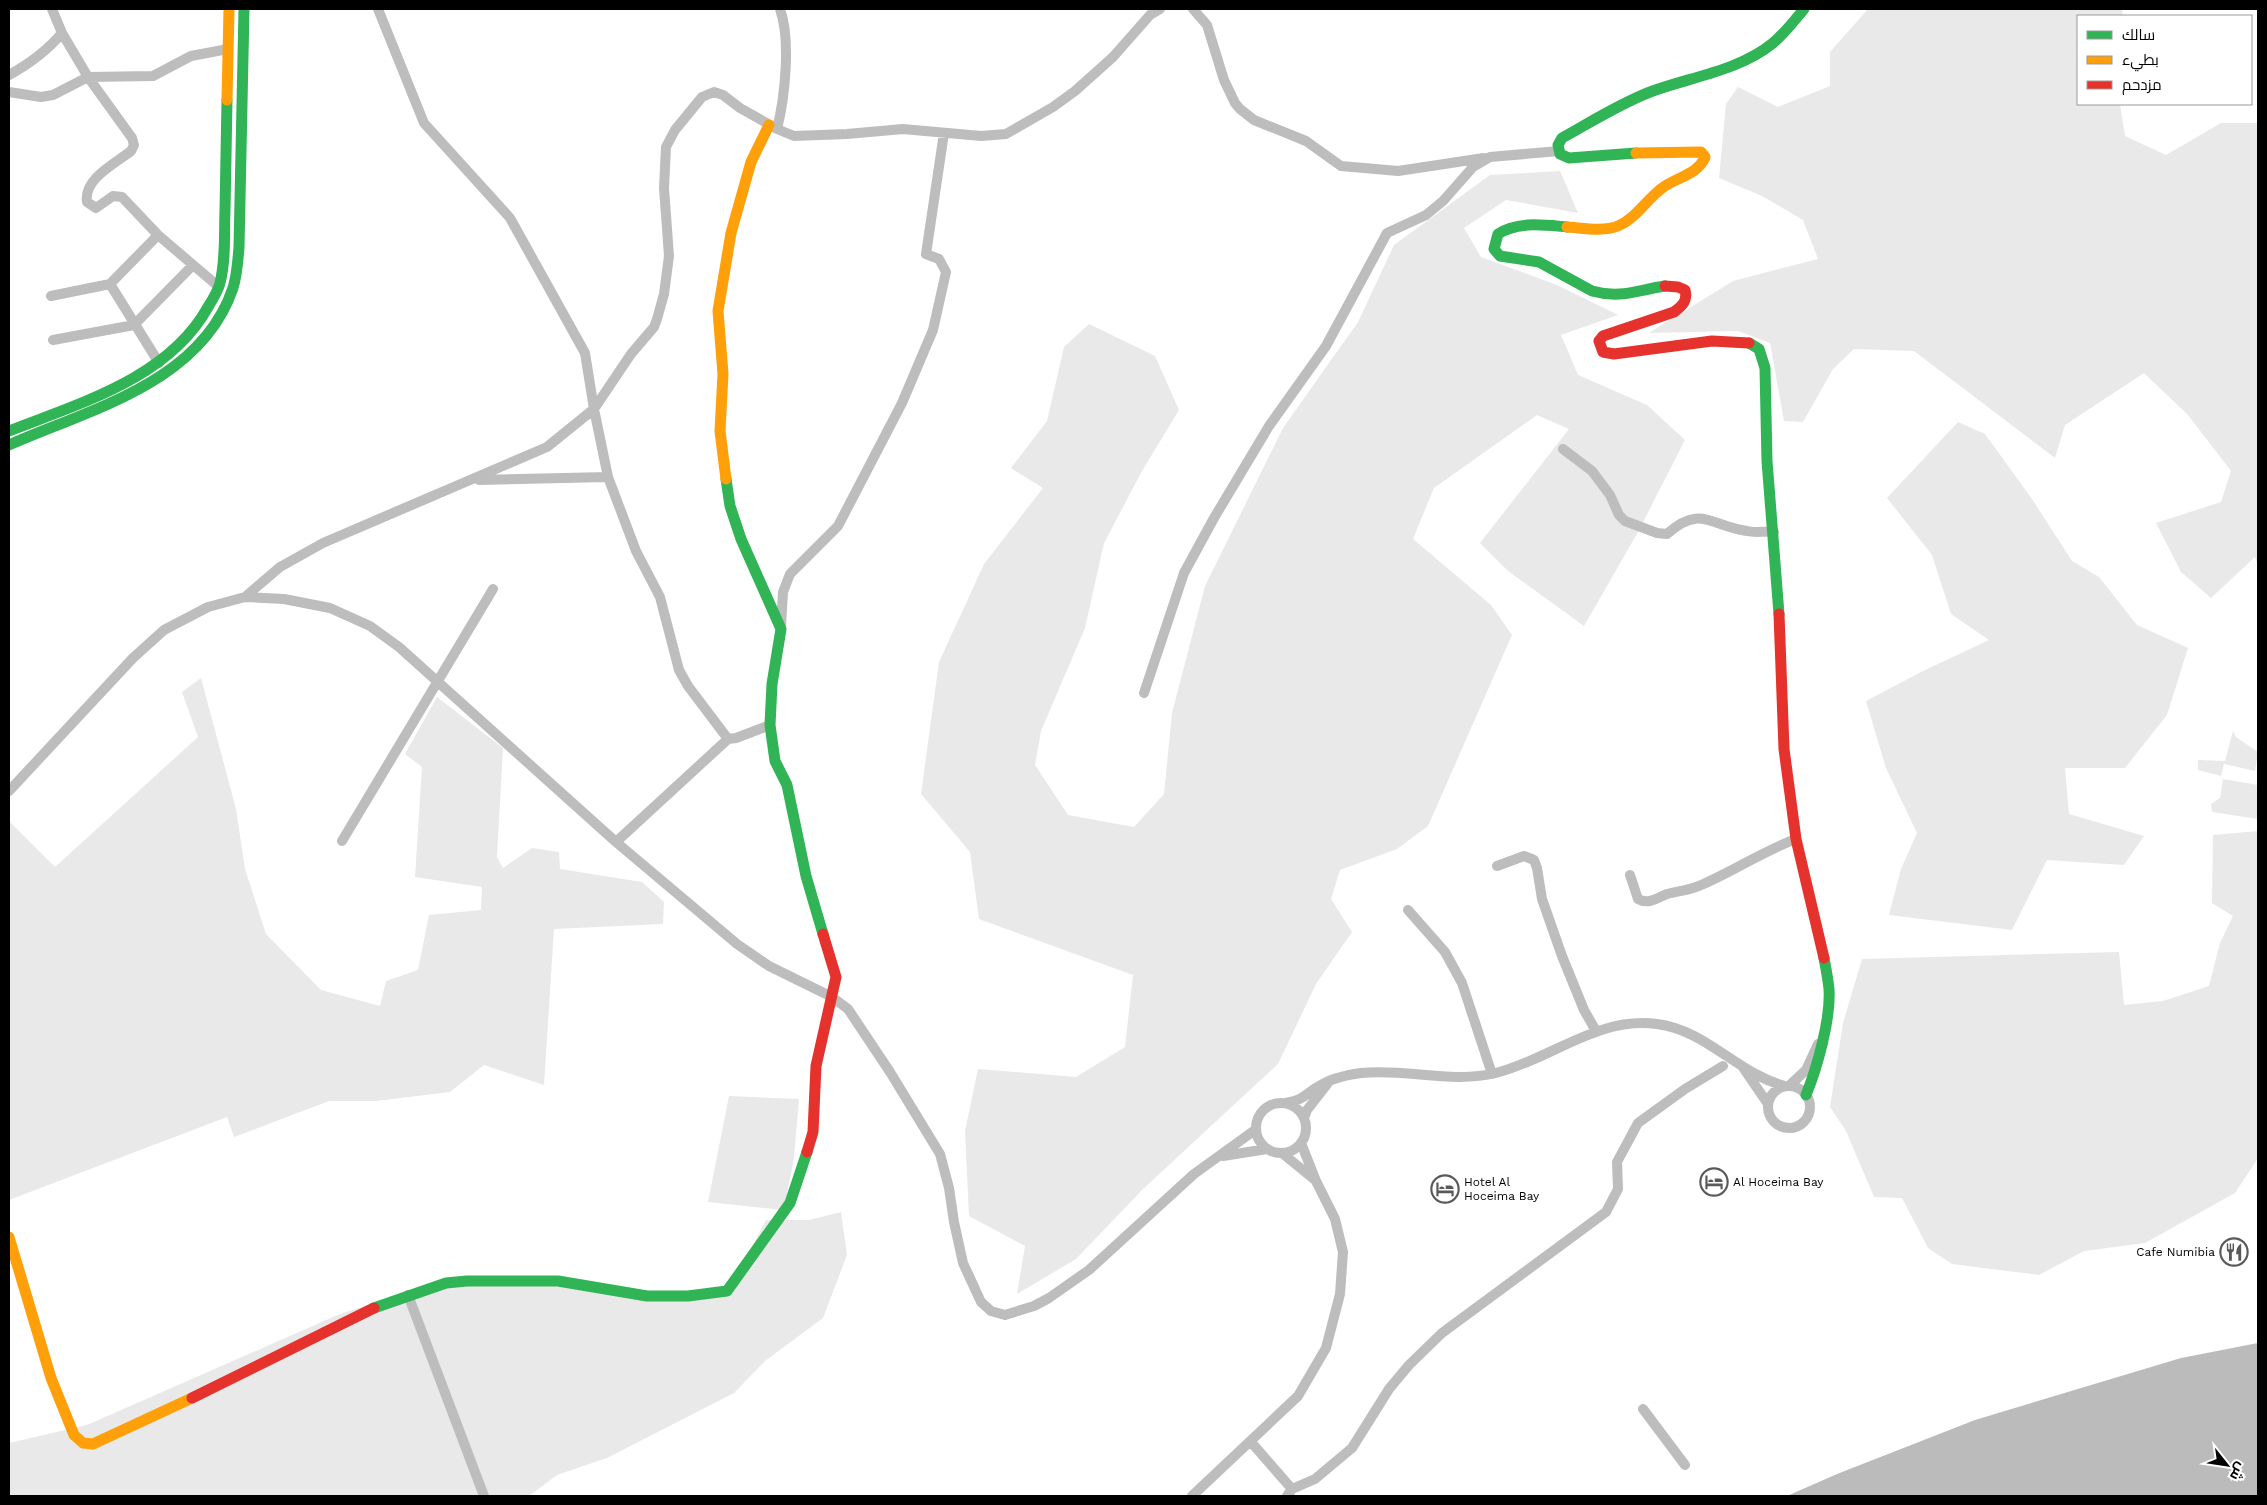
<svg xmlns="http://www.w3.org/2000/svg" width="2267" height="1505" font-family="'Work Sans',Cairo,sans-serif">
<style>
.green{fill:#e9e9e9}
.water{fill:#bbb}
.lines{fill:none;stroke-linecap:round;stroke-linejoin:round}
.street{stroke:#bdbdbd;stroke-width:10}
.fast{stroke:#30b455;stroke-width:11}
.slow{stroke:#ff9f0a;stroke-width:11}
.jam{stroke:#e5322d;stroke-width:11}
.labels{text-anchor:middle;stroke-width:5;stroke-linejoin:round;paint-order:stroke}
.poi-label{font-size:12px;fill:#000;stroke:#fff;text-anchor:start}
</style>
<rect width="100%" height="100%" fill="#fff"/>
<path class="green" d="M1868,9H2122L2123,16H2078V104H2120L2125,136L2166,155L2221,123H2258V565L2255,557L2211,598L2181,572L2156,523L2221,502L2231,471L2188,415L2144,373L2065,425L2055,458L1914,351L1854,349L1833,369L1803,422L1784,421L1770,343L1738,331L1649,333L1733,281L1818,259L1803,220L1762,196L1719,178L1726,104L1738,87L1778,107L1830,86V52Z
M1560,171L1578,213L1506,200L1464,228L1481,257L1557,285L1618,315L1561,335L1578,375L1647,405L1685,440L1638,532L1584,626L1508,571L1480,543L1569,429L1537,415L1434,488L1413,539L1491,605L1512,635L1428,826L1397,849L1340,870L1331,899L1352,932L1316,984L1278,1064L1142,1190L1076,1259L1017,1294L1025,1246L969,1216L965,1131L978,1069L1076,1077L1125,1047L1133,975L979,919L970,852L921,794L939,662L984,564L1043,488L1011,468L1047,421L1064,347L1089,324L1155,356L1179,410L1142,471L1104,543L1085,628L1041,731L1035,765L1068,815L1134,827L1164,794L1172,713L1205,586L1283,428L1358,322L1394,245L1490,175Z
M1958,422L1985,434L2032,499L2072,561L2099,577L2137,625L2188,648L2167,715L2125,768H2065L2069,814L2144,836L2124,865L2047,860L2012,930L1889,915L1901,869L1917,833L1886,768L1866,701L1923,671L1989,640L1951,614L1932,555L1887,498Z
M201,678L236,809L245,869L266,934L321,990L380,1006L386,981L418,970L429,915L481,910L482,887L415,877L422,767L405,754L437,697L503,748L497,857L503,868L532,848L559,852L560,869L642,882L664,902L663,924L554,929L544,1085L484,1065L450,1092L376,1101H329L234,1137L227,1117L9,1200V821L55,867L198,737L182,692Z
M2233,731L2236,737L2258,752L2255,771L2224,764L2221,776L2198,770V760L2225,761Z
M2223,779L2258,785V819L2212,812L2211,804L2220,798Z
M2258,831V1158L2235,1193L2145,1243L2084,1251L2039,1275L1952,1264L1928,1248L1902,1198L1874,1197L1846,1131L1830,1107L1843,1023L1862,959L2119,952L2124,1005L2163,1001L2209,986L2220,943L2233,916L2212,903L2213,835Z
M729,1096L799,1099L794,1158L784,1210L708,1202Z
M841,1212L847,1255L823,1318L765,1361L734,1393L607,1458L557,1475L529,1496H9V1443L87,1425L340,1314L452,1279L658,1293L729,1291L766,1220H809Z"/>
<path class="water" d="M2258,1343V1496H1787L1837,1474L1975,1420L2181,1358Z"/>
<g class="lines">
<path class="street" d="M52,9L62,33L88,77L132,138L134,145L131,151C116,163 83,179 87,202L96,208L113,196L122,197L158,235L219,287
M378,9L424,123L510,218L585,353L594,409L608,477L636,551L660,597L679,670L688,686L728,739
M1193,9L1207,25L1224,80L1235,103L1240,109L1254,120L1306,141L1341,166L1398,171L1484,158
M9,75C29,64 47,51 62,33
M9,92L41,97L53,95L88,77L153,76L191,56L228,49
M777,129C785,97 791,40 780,9
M110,284L159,363
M51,296L110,284L158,235
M53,340L134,325L193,265
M1563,449L1592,471L1610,495L1619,515L1625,521L1657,533L1667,534C1700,504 1711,526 1747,531C1755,533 1765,531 1774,532
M479,480L608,477
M245,597L280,567L323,543L547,447L594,409L631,354L654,327L657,319L664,294L669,256L664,188L666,147L675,130L702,97L714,92L723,95L740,108L777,129L794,136L847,134L903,129L981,136L1006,134L1053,107L1075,91L1113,57L1150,15L1160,9
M781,627L783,592L790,574L838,526L902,403L933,330L946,272L939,259L926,254L944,133
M1144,693L1184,573L1214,518L1269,426L1326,346L1387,233L1426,215L1443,201L1473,167L1490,157L1559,151
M9,791L133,658L164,630L208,607L245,597L284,599L330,608L370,626L399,647L616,842L737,944L769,966L832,997L848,1009L890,1072L940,1154L949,1188L954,1222L963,1263L981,1302L991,1311L1005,1315L1034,1306L1049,1298L1089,1270L1194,1174L1255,1130
M342,841L493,589
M616,842L728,739L736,738L770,725
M1497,866L1524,856L1534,860L1537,868L1542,899L1562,956L1584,1010L1596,1031
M1630,875L1638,899C1649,905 1657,898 1667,894C1678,891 1691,890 1701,885C1734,871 1763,851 1796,839
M1408,910L1445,952L1462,983L1492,1074
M1742,1066L1768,1104
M1789,1086L1806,1070L1818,1044
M1768 1107a21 21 0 1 1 42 0a21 21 0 1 1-42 0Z
M1256 1128a25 25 0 1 1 50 0a25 25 0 1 1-50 0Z
M1285,1103C1306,1100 1305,1093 1321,1085C1332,1078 1347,1075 1361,1073C1406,1068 1451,1084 1496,1073C1551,1059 1598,1016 1657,1024C1706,1030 1738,1074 1785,1086
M1304,1118L1307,1110L1328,1083
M1282,1153L1315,1180
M1223,1156L1267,1149
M408,1295L484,1496
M1643,1409L1685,1465
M1251,1442L1292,1489
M1192,1496L1298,1396L1326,1348L1340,1294L1343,1252L1335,1219L1316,1181L1301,1143
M1287,1496L1292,1489L1315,1479L1352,1448L1389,1389L1409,1365L1442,1333L1606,1212L1618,1189L1617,1162L1638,1123L1685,1089L1723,1066"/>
<path class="fast" d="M1636,153L1569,158L1560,154L1558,145L1562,138C1591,122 1619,104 1650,92C1690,77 1739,71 1773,43C1785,33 1794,21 1804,9
M1567,227C1544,225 1518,221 1498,234L1494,249L1500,256L1539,262L1592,291C1621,299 1637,290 1665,286
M1749,343L1759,349L1765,368L1767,461L1779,614
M9,431C80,403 169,378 208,307C213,299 218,291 220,283C226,259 224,234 225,211C226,174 226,137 227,100
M9,445C90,409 201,383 233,288C237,275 238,261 239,247L244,9
M726,479L730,506L741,539L781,629L772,684L770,725L775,761L787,785L806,876L823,934
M1806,1095C1817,1068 1831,1019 1829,989C1828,979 1826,969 1824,958
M374,1308L446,1283L467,1281H558L647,1296H688L727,1291L790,1203L807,1152"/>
<path class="slow" d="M227,100L229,9
M1567,227C1583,228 1603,232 1618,226C1637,218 1648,197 1665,186C1679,177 1699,173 1705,157L1701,152L1636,153
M726,479L720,431L723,374L718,311L731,233L751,162L769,125
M9,1237L51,1378L74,1435L83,1443L93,1444L192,1398"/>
<path class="jam" d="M1665,286L1678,287L1685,290C1688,301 1682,306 1674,312L1603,336L1599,341L1603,352L1614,354L1712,341L1749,343
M1779,614L1784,749L1796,839L1824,958
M807,1152L813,1132L816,1066L836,977L823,934
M192,1398L374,1308"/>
</g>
<defs>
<g id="hotel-ring" transform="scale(1.4375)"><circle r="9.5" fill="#fff" stroke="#595959" stroke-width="1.5"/><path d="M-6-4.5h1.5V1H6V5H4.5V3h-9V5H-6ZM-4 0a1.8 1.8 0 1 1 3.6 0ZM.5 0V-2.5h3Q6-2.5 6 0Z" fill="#595959"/></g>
<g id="restaurant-ring" transform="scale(1.4375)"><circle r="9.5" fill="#fff" stroke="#595959" stroke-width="1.5"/><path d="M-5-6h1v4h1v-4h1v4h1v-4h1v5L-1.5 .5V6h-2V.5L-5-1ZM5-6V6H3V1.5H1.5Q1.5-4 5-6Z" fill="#595959"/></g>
</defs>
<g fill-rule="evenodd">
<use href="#hotel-ring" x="1714" y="1182"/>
<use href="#hotel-ring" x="1445" y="1189"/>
<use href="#restaurant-ring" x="2234" y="1252"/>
</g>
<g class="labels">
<g class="poi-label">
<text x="1464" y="1186">Hotel Al<tspan x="1464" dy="14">Hoceima Bay</tspan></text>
<text x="1733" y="1186">Al Hoceima Bay</text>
<text x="2215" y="1256" text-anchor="end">Cafe Numibia</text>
</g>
</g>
<rect width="2267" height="1505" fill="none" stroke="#000000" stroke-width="20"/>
<rect x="2077" y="15" width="175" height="90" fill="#ffffff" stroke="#999999"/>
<rect x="2087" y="31" width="25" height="8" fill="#30b455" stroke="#999999"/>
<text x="2122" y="40" font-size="15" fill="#000000">سالك</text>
<rect x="2087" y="56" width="25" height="8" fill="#ff9f0a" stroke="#999999"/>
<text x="2122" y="65" font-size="15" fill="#000000">بطيء</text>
<rect x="2087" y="81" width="25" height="8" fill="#e5322d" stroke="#999999"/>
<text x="2122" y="90" font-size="15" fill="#000000">مزدحم</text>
<g transform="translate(2227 1465) rotate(120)" stroke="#ffffff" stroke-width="4" paint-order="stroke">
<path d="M0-4L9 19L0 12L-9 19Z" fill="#000000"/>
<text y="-8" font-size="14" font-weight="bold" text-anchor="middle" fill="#000000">ش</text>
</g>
</svg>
